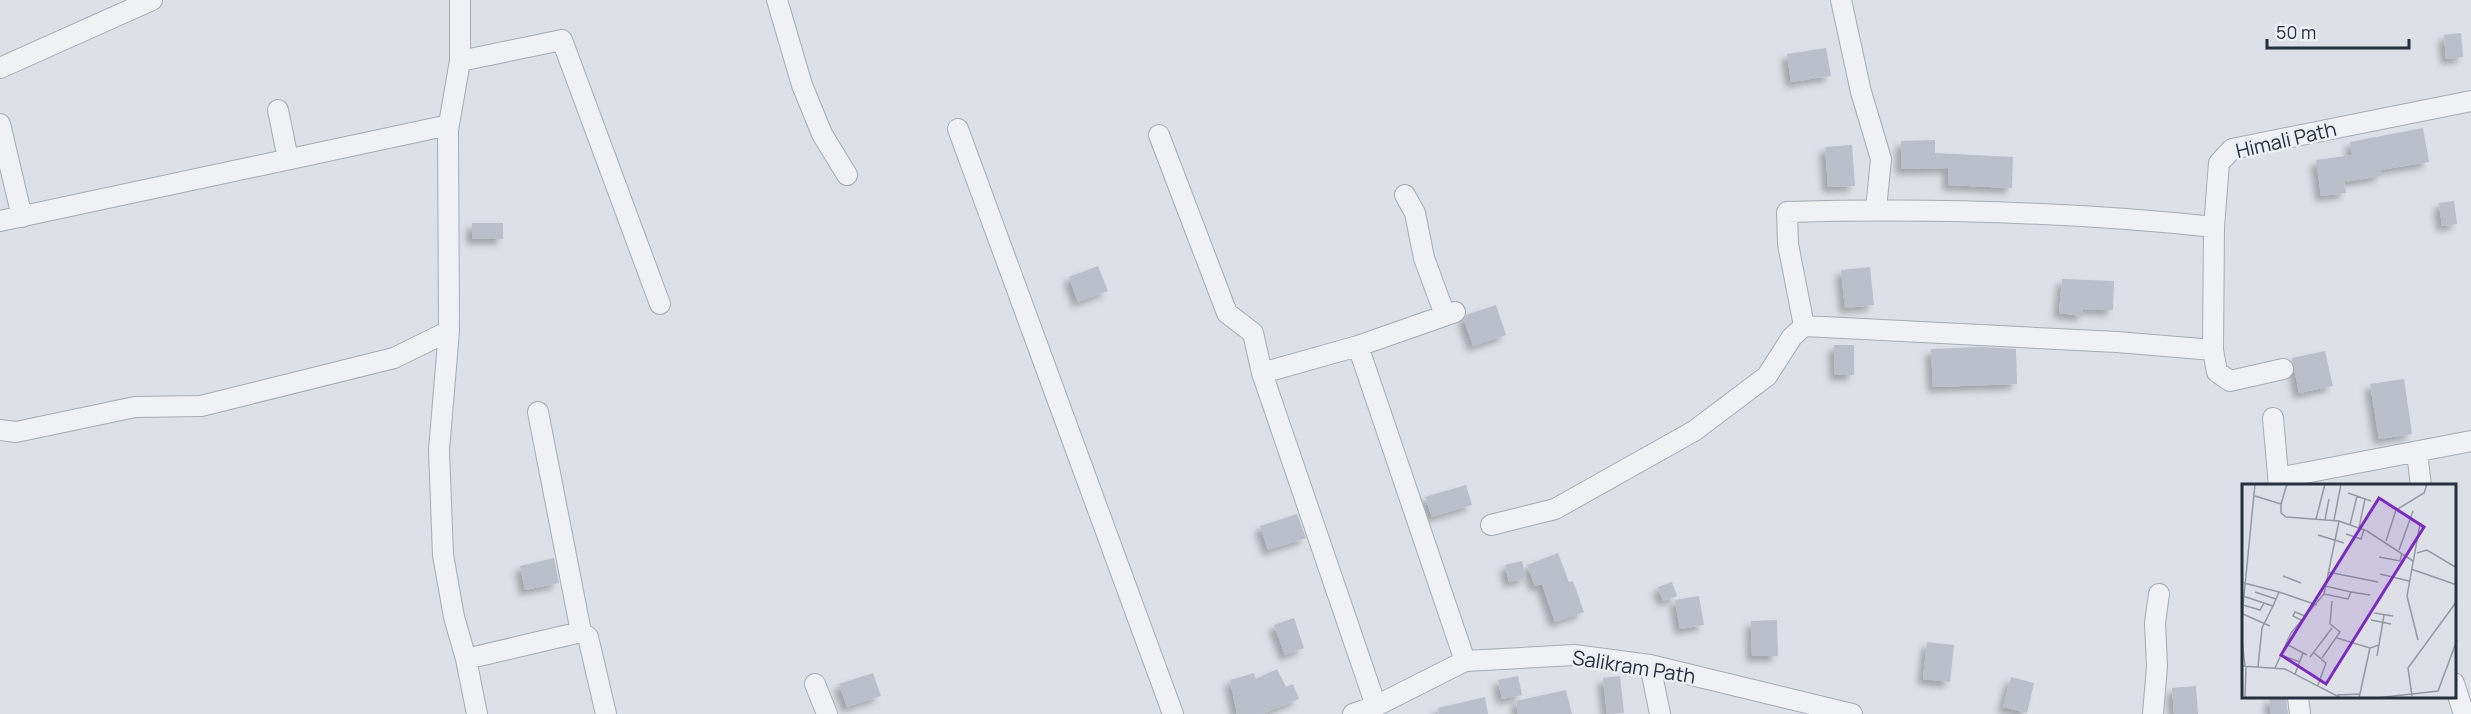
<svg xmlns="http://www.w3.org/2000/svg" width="2471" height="714" font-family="Manrope,sans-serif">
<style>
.building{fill:#bbbfc9;filter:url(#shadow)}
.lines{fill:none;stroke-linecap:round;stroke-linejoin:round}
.street-casing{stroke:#a6abb4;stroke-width:22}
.street{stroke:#f0f1f5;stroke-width:20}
.labels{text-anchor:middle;stroke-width:5;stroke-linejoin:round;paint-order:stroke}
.street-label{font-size:20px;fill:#272e3d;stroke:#eceff4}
.inset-road{fill:none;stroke:#9499a3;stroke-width:1.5}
.view{fill:#7b2cbf;fill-opacity:0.15;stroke:#7b2cbf;stroke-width:3}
.inset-edge{fill:none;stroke:#272e3d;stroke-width:3}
</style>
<defs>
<filter id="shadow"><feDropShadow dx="-5.5" dy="5.5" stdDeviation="3" flood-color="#0004"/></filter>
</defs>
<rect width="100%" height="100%" fill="#dde1e7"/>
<path class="building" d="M2461,33L2463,57L2446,59L2444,35Z
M1826,48L1831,76L1791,82L1787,54Z
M2423,128L2429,162L2380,170L2381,176L2344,182L2346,193L2321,196L2316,160L2352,155L2350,142Z
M1935,140V153L2013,157L2012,188L1948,185V168L1901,169V141Z
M1852,145L1855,186L1828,187L1825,147Z
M2454,201L2457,224L2442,226L2439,203Z
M472,223H503V239H472Z
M1098,266L1108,291L1078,302L1069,277Z
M1870,267L1874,305L1845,308L1841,270Z
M2062,279L2114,281L2113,310L2083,309V316L2059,313Z
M1496,305L1506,335L1473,346L1464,320L1466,315Z
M1834,345H1854V375H1835Z
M1981,347L2016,349L2017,384L1933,387L1931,349Z
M2325,351L2333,386L2299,393L2292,358Z
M2404,379L2412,434L2379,439L2370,384Z
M1466,485L1472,505L1432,517L1425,497Z
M1297,514L1306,538L1268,550L1260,526Z
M1558,553L1569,582L1573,581L1584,612L1555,622L1542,584L1535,586L1527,565Z
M554,558L559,583L525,590L520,566Z
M1522,561L1526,578L1509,582L1505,565Z
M1672,582L1677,596L1663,601L1658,587Z
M1699,596L1704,625L1680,629L1675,600Z
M1294,618L1304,648L1285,655L1274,625Z
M1777,620L1778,656H1752L1751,621Z
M1927,642L1954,645L1950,682L1923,679Z
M1277,669L1286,687L1293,684L1299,699L1262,714H1237L1230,680L1254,673L1256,679Z
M873,673L881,696L847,707L839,684Z
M1518,676L1522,695L1502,699L1498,680Z
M1620,676L1624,713L1607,714L1603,678Z
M2011,677L2034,683L2027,713L2003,707Z
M2196,686L2198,714H2174L2172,688Z
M1566,690L1572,714H1518L1516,701Z
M1485,697L1488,714H1439L1438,708Z
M2269,698H2286L2288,714H2271Z"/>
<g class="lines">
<g class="street-casing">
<path id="street" d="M460,0V61L448,130L449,331L439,450L443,555L454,617L466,659L477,714
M777,0L802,85L822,134L847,175
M1841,0L1861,92L1881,159L1876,209
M460,61L562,40L660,304
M0,68L152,0
M278,110L288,159
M0,124L22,217
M958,129L1173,714
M1159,135L1227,313L1253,333L1262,373
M1405,195L1415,213L1424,258L1445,315
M0,221L449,125
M1804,326L2117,342L2213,350
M1358,346L1455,312
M2283,369L2230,381L2217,372L2213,350L2214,227L2219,163L2232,149L2471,101
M538,412L581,632
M2273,418L2279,486
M0,430L16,432L135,407L201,406L394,358L449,331
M2417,452L2421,486
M2278,478L2471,441
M1491,525L1555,509L1694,431L1767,376L1792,337L1804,326L1788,244L1787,212C1929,208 2073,212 2214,227
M466,659L581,632L588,637L606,714
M1650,665L1660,714
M2454,683L2463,711
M815,684L827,714
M2298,698L2300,714
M1376,706L1262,373L1358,346L1465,661
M1353,714L1376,706L1465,661L1574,655L1650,665L1852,714
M2153,714L2157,666L2155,623L2159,594"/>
</g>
<use href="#street" class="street"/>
</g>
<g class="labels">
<g class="street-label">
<text transform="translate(2286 140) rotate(-13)" y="7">Himali Path</text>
<text transform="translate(1634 667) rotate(9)" y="7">Salikram Path</text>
</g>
</g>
<g transform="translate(2242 484)">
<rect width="214" height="214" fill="#dde1e7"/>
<path class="inset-road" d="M106,9L129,17M13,12L39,20V29L44,33L97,37L125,47L171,77M39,20L45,0M74,35L83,0M168,35L178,40L165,112L176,156M83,36L87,15M92,36L99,0M108,41L115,12M117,44L123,15M104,50L119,55L122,46M76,51L102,59M144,57L154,26L182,9L185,0M157,66L171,27M175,69L185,66L215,84M137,73L158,77L160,69M169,85L215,101M86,88L136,98M138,90L167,97M41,92L59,99M13,108L34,115M37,108L75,121M109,108L128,111M82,110L106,115L109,108L83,102M1,112L31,122L37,108L2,99M1,121L18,126L22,119M132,129L151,132M1,130L28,142M0,132L13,0M59,136L51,132L53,128L63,132M129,136L149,140M95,154L128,164L137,161M0,156L3,182M44,160L65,171M72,169L84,179L76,201M39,171L58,178M135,172L142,131M68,173L90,144M80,174L98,148L88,140L90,117M0,182L43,185L99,214M16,183L20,144L31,122M33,184L49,149L82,110L97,37M53,190L61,169M95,211L118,210M170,212L166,184L215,117M3,214L4,183M117,214L128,164M134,214L196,207L215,156"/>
<path class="view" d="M137,14L182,43L84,200L39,171Z"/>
<rect width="214" height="214" class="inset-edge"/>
</g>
<path d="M2267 39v9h142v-9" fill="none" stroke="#272e3d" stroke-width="3"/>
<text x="2276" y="39" font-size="18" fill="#272e3d" stroke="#eceff4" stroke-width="4.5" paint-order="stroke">50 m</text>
</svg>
